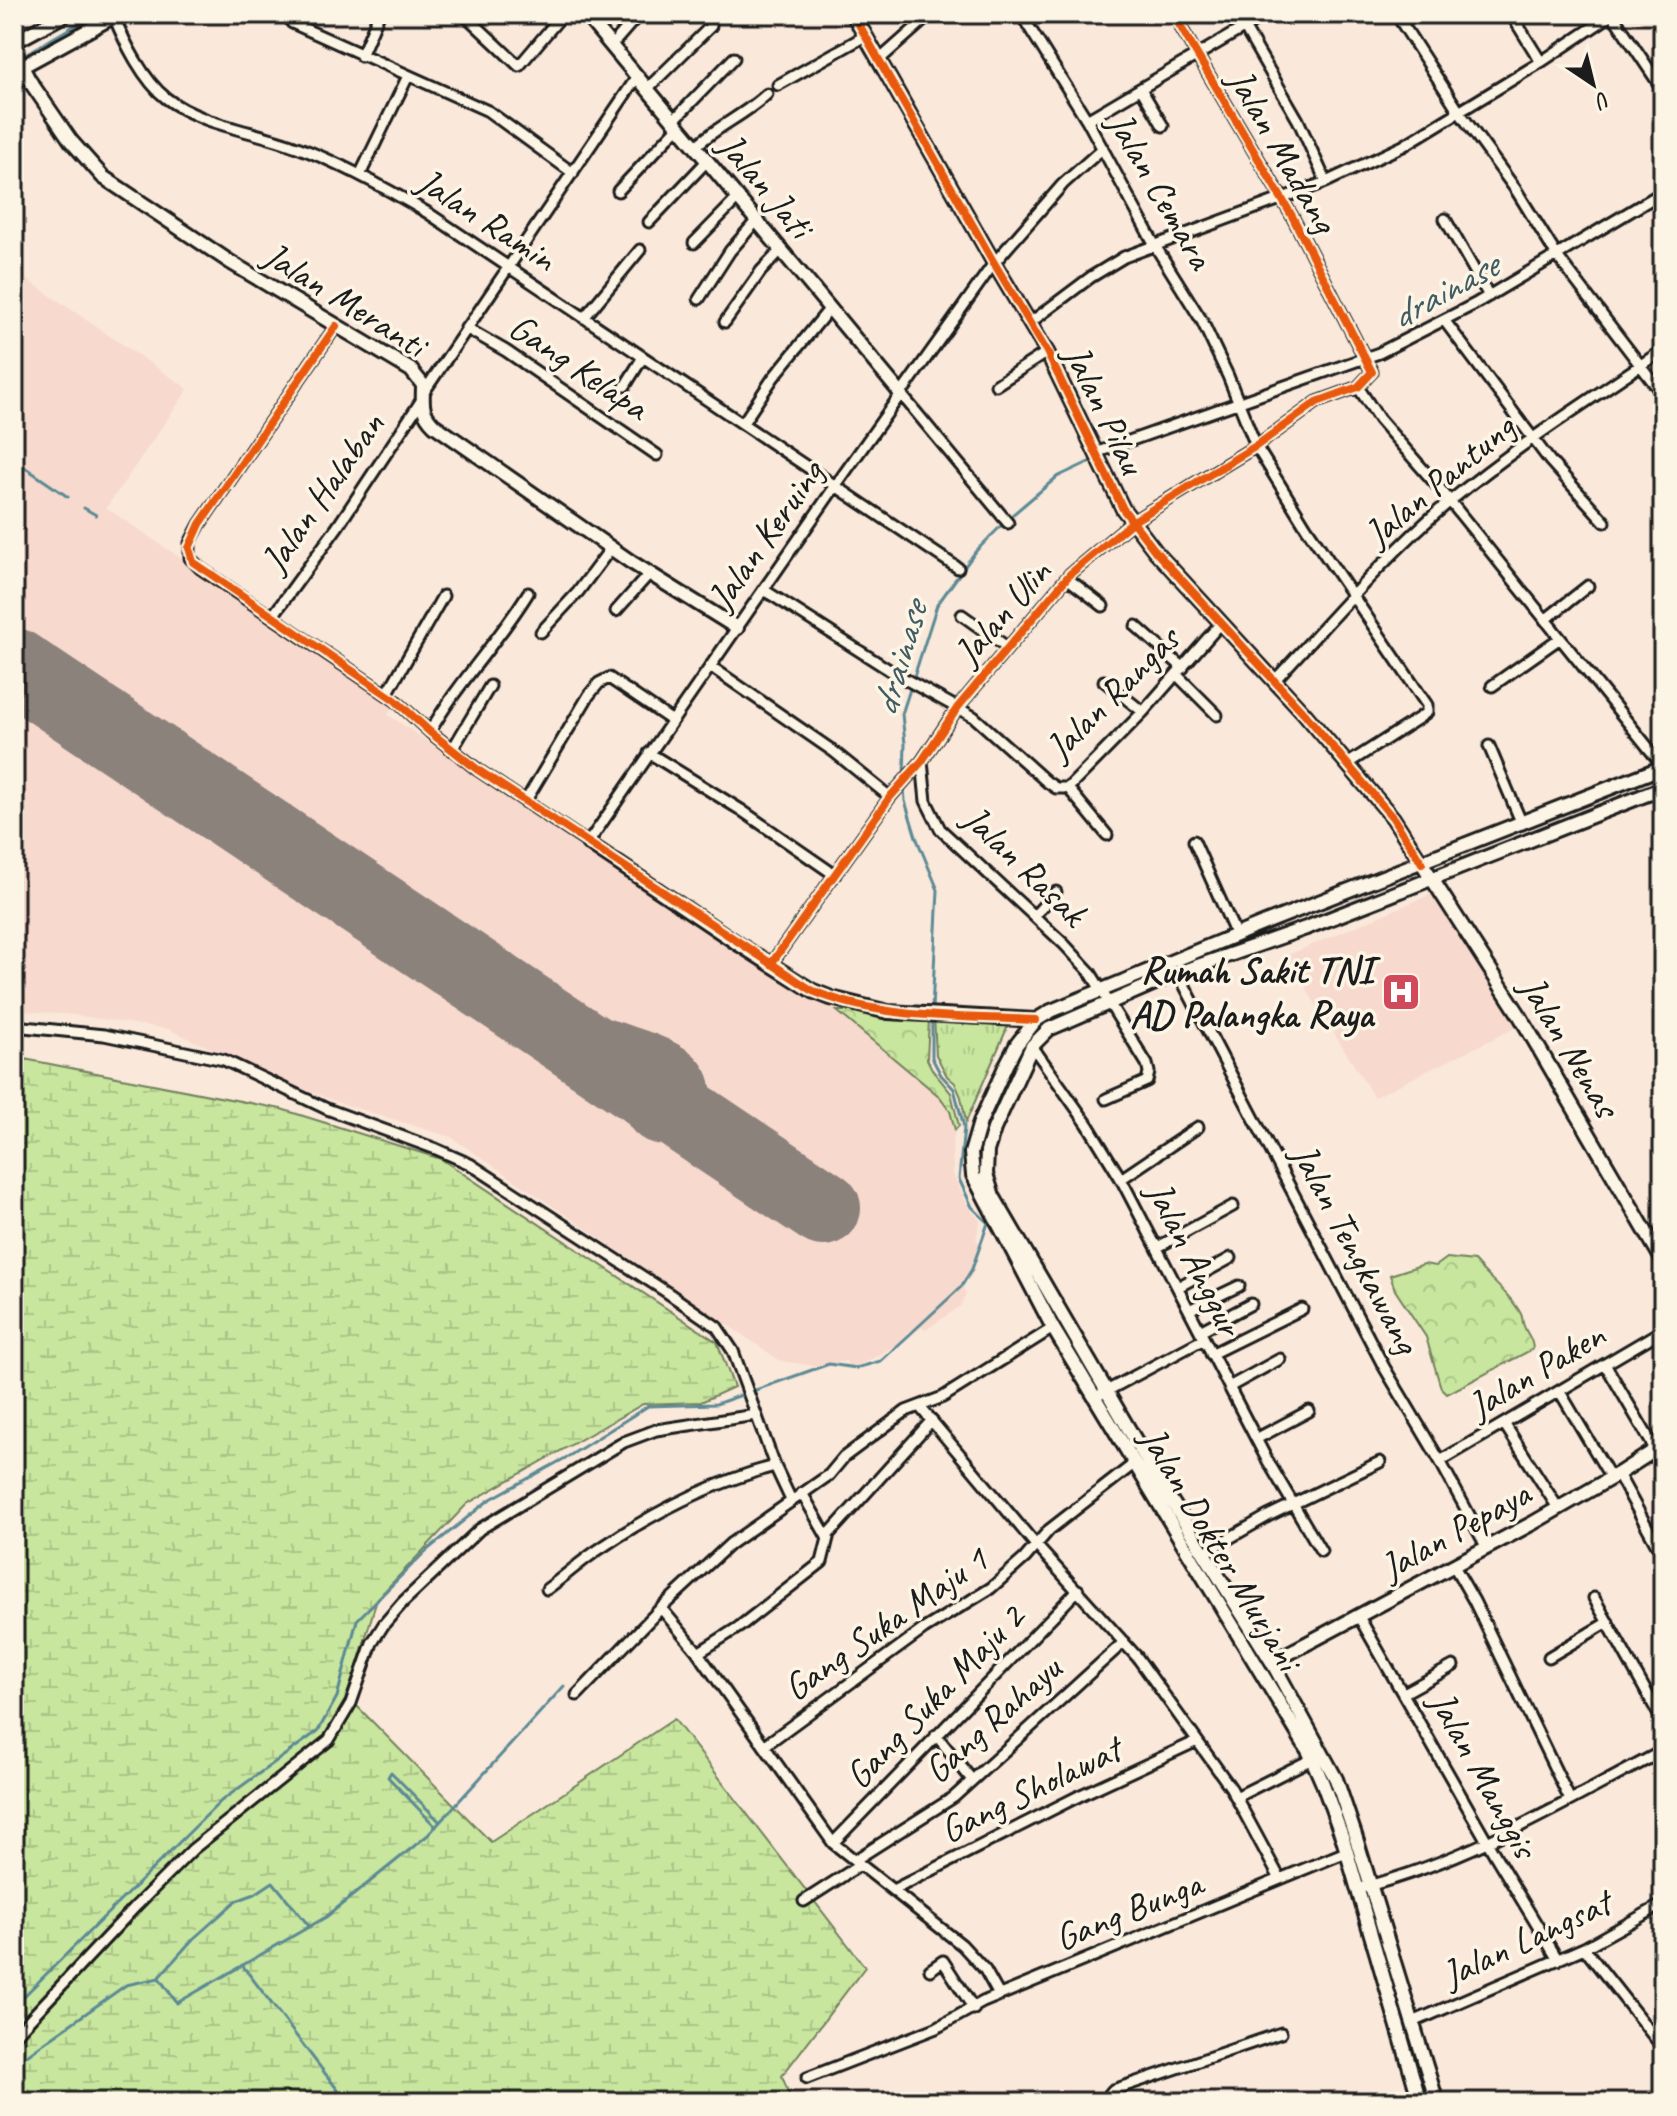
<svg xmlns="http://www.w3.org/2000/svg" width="1677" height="2116" font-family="Caveat,sans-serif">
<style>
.built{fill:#f7d9cd}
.forest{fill:url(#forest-crowns);stroke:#72815d;stroke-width:2}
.wetland{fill:url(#wetland-marsh);stroke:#72815d;stroke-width:2}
.park{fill:url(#park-tufts);stroke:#72815d;stroke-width:2}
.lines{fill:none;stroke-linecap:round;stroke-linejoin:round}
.stream{stroke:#5c8a95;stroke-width:3}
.taxiway{stroke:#8b827b;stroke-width:30}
.runway{stroke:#8b827b;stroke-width:76}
.street-casing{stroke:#1c1c1c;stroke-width:15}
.secondary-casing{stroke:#1c1c1c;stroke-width:18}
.street{stroke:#fcf5e5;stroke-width:9}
.secondary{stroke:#fcf5e5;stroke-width:12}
.cycleway-casing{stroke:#fcf5e5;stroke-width:13}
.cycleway{stroke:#e8590c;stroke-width:8}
.labels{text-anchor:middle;stroke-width:7;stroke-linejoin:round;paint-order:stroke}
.street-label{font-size:38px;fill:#1c1c1c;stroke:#fcf5e5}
.poi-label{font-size:38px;font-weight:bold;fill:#1c1c1c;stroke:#fcf5e5;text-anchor:end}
.water-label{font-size:40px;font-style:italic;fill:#415c62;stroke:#fcf5e5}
</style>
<defs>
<pattern id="forest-crowns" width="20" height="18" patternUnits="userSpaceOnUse" patternTransform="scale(2)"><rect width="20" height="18" fill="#c8e69e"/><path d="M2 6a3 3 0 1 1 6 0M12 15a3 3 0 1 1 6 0" fill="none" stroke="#abc588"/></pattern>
<pattern id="wetland-marsh" width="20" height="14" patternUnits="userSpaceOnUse" patternTransform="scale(2)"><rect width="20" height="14" fill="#c8e69e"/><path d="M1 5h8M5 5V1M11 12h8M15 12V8" fill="none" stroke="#abc588"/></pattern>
<pattern id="park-tufts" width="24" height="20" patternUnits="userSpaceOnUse" patternTransform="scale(2)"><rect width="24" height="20" fill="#c8e69e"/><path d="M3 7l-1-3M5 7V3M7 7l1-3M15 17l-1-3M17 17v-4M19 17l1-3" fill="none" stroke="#abc588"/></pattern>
</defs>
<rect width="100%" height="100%" fill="#fae8da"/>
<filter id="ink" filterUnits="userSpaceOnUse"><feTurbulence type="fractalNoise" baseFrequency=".0125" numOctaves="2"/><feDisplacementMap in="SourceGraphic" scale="16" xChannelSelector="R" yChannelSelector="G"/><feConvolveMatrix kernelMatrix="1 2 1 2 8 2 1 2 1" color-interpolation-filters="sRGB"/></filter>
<g filter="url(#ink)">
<path class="built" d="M14,271L188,389L106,508L395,703L388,715L428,742L837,1011L940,1097L950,1111L955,1130L952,1146L953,1175L968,1206L980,1221L976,1239L981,1244L972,1276L960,1285L966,1293L961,1306L925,1330L922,1327L911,1334L908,1331L897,1345L860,1365L849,1367L846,1361L817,1366L781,1361L451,1137L340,1103L264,1073L169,1029L74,1015L14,1010Z
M1432,894L1517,1027L1374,1097L1286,956Z"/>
<path class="forest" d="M837,1011H860L929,1019L927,1059L933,1071L951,1093L959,1126L955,1130L950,1111L940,1097Z
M1447,1258L1474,1261C1489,1279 1510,1294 1521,1314C1523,1318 1522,1322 1524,1326C1528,1337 1532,1336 1533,1349L1447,1394L1441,1388L1426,1337L1395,1290L1390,1275L1424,1264L1436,1266Z"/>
<path class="wetland" d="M14,1057L281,1109L441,1159L717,1342L734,1387L701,1402L643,1404L467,1504L377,1599L348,1697L491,1842L674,1719L865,1967L782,2076L792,2102H14Z"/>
<path class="park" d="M934,1016L1004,1023L1008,1026L966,1122L961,1097L955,1083L947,1076L936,1055Z"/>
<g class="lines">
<path class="stream" d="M21,57L94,14
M1451,323L1468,312
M1404,345L1444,326
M1100,457L1115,451
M14,460L68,497
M84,508L96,515
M904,776L905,744L902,714L937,605L976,551L1011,516L1057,477L1093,460
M904,787L905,801L916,837L938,890L932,1009
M436,1827L388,1777L391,1772L439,1821
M242,1965L347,2102
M159,1977L193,1939L236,1901L255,1894L273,1882L309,1926
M14,2006L221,1801L318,1731L337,1697L357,1620L426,1551L489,1500L569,1456L648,1406L716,1404L829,1364L856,1368L881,1361L961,1287L972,1269L988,1223L972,1207L959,1179L964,1127L954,1089L941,1075L932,1058V1017
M14,2064L126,1985L159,1978L177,2003L326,1917L428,1835L564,1686"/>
<path class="taxiway" d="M517,1003C548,1014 579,1025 611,1035C634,1043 659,1049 680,1063C687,1068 695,1078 696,1088C702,1135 630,1153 634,1082"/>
<path class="runway" d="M14,666L823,1208"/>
<g class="street-casing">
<path id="street" d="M464,14L519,66L563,14
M1021,14L1087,120L1154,244L1202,321L1228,376L1256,446L1306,527L1427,705V712L1419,718L1347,764
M1396,14L1460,113L1516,190L1557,256L1663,395
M1511,14L1541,62
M1612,14L1663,90
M114,16C124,42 144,81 166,98C200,125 256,131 297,147C343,164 386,188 428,213L958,568
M292,23L488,111L573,173
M1244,27L1298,120L1326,182
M611,46L639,14
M361,56L379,14
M878,61L931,14
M778,85L865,36
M647,89L711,26
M1141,89L1163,126
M1087,120L1267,14
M673,121L734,58
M695,147C717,126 745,115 767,94
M360,175L408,76
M618,191L678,127
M1445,219L1489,296
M649,222L707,161
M694,243L738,198
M699,299L730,251L757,220
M584,318L640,250
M1444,320L1550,461L1605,522
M725,322L761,271L781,250
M1031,322L1091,277L1124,257L1326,182L1403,146L1541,62L1613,14
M336,326L200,524L190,543V558L200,568L395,700L430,732L478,770L588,843L836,485L994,263L1063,184L1103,148
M466,328L506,351L657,455
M996,385L1047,352
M625,386L643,357
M1358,387L1379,419L1441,490L1663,766
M901,394L1008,523
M422,395L637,77
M743,423L773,378L830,308
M1095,453L1379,353L1475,304L1663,192
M1067,578L1103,606
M764,590L894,673L974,717L1047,782L1056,788H1068L1077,779L1143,712L1221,623
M616,611L649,574
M962,615L1007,647
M272,617L338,526L421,401
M1545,620L1588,586
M1136,626L1183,668
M541,632L578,592L611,548
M710,666L833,751L890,797
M1177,675L1217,715
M1104,681L1143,712
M1274,681C1331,620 1385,556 1449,502C1516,446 1591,399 1663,350
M1492,686L1560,638
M387,694L443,596
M430,732C458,682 498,642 528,593
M1489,746L1522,824
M452,750L490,686
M649,753L741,810L835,875
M922,761L926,801L940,829L1064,944L1090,972L1147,1064L1149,1072L1147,1081L1106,1099
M1068,788L1107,835
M525,802L589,695L599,683L609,678L671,720
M1194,841L1236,935
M1034,916L1056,892
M771,964L890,797L922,761L958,707L1070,574L1132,522L1256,446L1317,402L1358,387L1372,372L1292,216L1173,14
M1178,973L1384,1367L1440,1461L1487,1548
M14,1026L104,1035L224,1060L327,1109L436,1149L470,1164L668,1293L717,1327L733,1351L775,1466L791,1500
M1032,1046L1088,1125L1121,1179L1266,1458L1321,1551
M1121,1179L1198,1127
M1158,1247L1233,1206
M1178,1287L1231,1258
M1189,1310L1239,1286
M1200,1331L1251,1304
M1211,1354L1302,1309
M1605,1364L1655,1449
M1229,1387L1280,1359
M1560,1392L1611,1478
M1101,1394L1204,1339
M920,1407L1035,1544L1137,1657L1231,1788L1280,1879L1346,1852
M1505,1425L1558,1508
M1256,1439L1309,1411
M1440,1461L1663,1330
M1618,1474L1663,1556
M802,1493L827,1537
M1205,1552L1268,1516L1380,1462
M1454,1566L1474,1601L1570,1800
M547,1589C565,1576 582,1560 601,1548C654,1512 714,1482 775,1466
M1594,1598L1663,1722
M661,1608L696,1650L833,1843L962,1945L985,1970L999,1995
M1359,1617L1496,1857L1558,1960
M698,1653L739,1627L822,1562L829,1534L932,1420
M1549,1657L1608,1622
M1404,1693L1453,1666
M577,1695L661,1608L730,1544L829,1475L844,1457L906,1411L943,1397L1053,1328
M936,1735L972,1780
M764,1746L924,1629L991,1588L1025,1558L1049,1530L1135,1463
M1236,1797L1312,1759
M833,1843L1078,1590
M855,1860L954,1797L1124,1642
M1364,1887C1470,1860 1567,1801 1663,1751
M893,1890L1083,1794L1195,1742
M804,1901L860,1865
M1584,1948L1663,2048
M930,1970L943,1961L974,2009
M1413,2022L1584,1948L1663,1904
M14,2036L136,1906L193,1849L329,1740L351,1703L372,1643L384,1624L403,1602L480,1529L624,1442L656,1430L756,1415
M807,2078L936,2028L983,2002L1280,1879
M1109,2102L1108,2096L1113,2090L1281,2033"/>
</g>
<g class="secondary-casing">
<path id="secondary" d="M585,14L901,394
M853,14L994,263L1047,352L1123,509L1156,552L1304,713L1393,818L1520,1016L1663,1261
M14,42L66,14
M14,51L29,80L71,141L103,177L230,262L411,370L423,385C423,403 420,411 434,425L631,562L737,628
M21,67L118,14
M588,843L740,945L813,991L831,998L888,1012L1036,1020
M1272,1662L1533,1523L1618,1474L1663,1445
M1420,2102L1343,1839L1323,1784L1309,1752L1053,1328L973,1175L971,1153L980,1122L1006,1065L1017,1044L1036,1020L1051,1011L1265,923L1663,767
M1437,2102L1355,1835L1336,1779L1272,1662L1159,1481L993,1196L986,1174L987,1151L994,1129L1032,1046L1049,1029L1178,973L1306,928L1663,788"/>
</g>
<use href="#street" class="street"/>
<use href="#secondary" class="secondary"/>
<g class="cycleway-casing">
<path id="cycleway" d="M853,14L994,263L1047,352L1123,509L1156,552L1304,713L1393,818L1422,863
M336,326L200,524L189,548L193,562L395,700L430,732L478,770L813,991C883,1020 962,1016 1036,1020
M771,964L890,797L922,761L958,707L1070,574L1132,522L1256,446L1317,402L1358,387L1372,372L1292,216L1173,14"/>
</g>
<use href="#cycleway" class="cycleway"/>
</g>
</g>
<defs>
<g id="hospital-square" transform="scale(2)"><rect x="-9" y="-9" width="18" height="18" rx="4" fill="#d1495b" stroke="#fcf5e5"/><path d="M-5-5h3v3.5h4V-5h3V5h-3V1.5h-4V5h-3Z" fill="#fff"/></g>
</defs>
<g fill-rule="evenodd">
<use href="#hospital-square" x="1401" y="992"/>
</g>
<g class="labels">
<g class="street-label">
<text transform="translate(1283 150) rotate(60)" y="13">Jalan Madang</text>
<text transform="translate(766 185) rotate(50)" y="13">Jalan Jati</text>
<text transform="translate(1161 190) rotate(60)" y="13">Jalan Cemara</text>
<text transform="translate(487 219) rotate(33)" y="13">Jalan Ramin</text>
<text transform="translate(345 299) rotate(32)" y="13">Jalan Meranti</text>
<text transform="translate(579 366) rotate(34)" y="13">Gang Kelapa</text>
<text transform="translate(1105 409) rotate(64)" y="13">Jalan Pilau</text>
<text transform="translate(1439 480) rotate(-40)" y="13">Jalan Pantung</text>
<text transform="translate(322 492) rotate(-55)" y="13">Jalan Halaban</text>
<text transform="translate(765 535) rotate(-55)" y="13">Jalan Keruing</text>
<text transform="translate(1002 612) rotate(-49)" y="13">Jalan Ulin</text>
<text transform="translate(1112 693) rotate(-45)" y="13">Jalan Rangas</text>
<text transform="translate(1025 865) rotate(44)" y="13">Jalan Rasak</text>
<text transform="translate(1570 1046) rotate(59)" y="13">Jalan Nenas</text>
<text transform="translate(1356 1248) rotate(62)" y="13">Jalan Tengkawang</text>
<text transform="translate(1195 1258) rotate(63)" y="13">Jalan Anggur</text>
<text transform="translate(1536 1370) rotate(-31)" y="13">Jalan Paken</text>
<text transform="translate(1455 1530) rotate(-29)" y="13">Jalan Pepaya</text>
<text transform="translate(1221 1548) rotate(59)" y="13">Jalan Dokter Murjani</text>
<text transform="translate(885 1623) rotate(-35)" y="13">Gang Suka Maju 1</text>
<text transform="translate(934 1696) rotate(-46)" y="13">Gang Suka Maju 2</text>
<text transform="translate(992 1719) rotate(-42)" y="13">Gang Rahayu</text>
<text transform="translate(1484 1774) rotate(61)" y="13">Jalan Manggis</text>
<text transform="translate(1030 1789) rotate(-26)" y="13">Gang Sholawat</text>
<text transform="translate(1128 1910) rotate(-22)" y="13">Gang Bunga</text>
<text transform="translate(1526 1938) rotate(-25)" y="13">Jalan Langsat</text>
</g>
<g class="poi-label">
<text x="1373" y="983">Rumah Sakit TNI<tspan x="1373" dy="44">AD Palangka Raya</tspan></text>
</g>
<g class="water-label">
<text transform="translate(1443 290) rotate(-29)" y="14">drainase</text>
<text transform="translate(898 659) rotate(-74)" y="14">drainase</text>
</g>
</g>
<rect width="1677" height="2116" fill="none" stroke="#fcf5e5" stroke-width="48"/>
<rect x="24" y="24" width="1629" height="2068" fill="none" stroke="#1c1c1c" stroke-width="3" filter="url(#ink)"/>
<g transform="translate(1593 84) rotate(145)" stroke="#fcf5e5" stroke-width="6" paint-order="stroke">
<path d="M0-6L14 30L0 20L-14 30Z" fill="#1c1c1c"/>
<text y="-12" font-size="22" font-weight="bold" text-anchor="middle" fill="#1c1c1c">U</text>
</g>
</svg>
